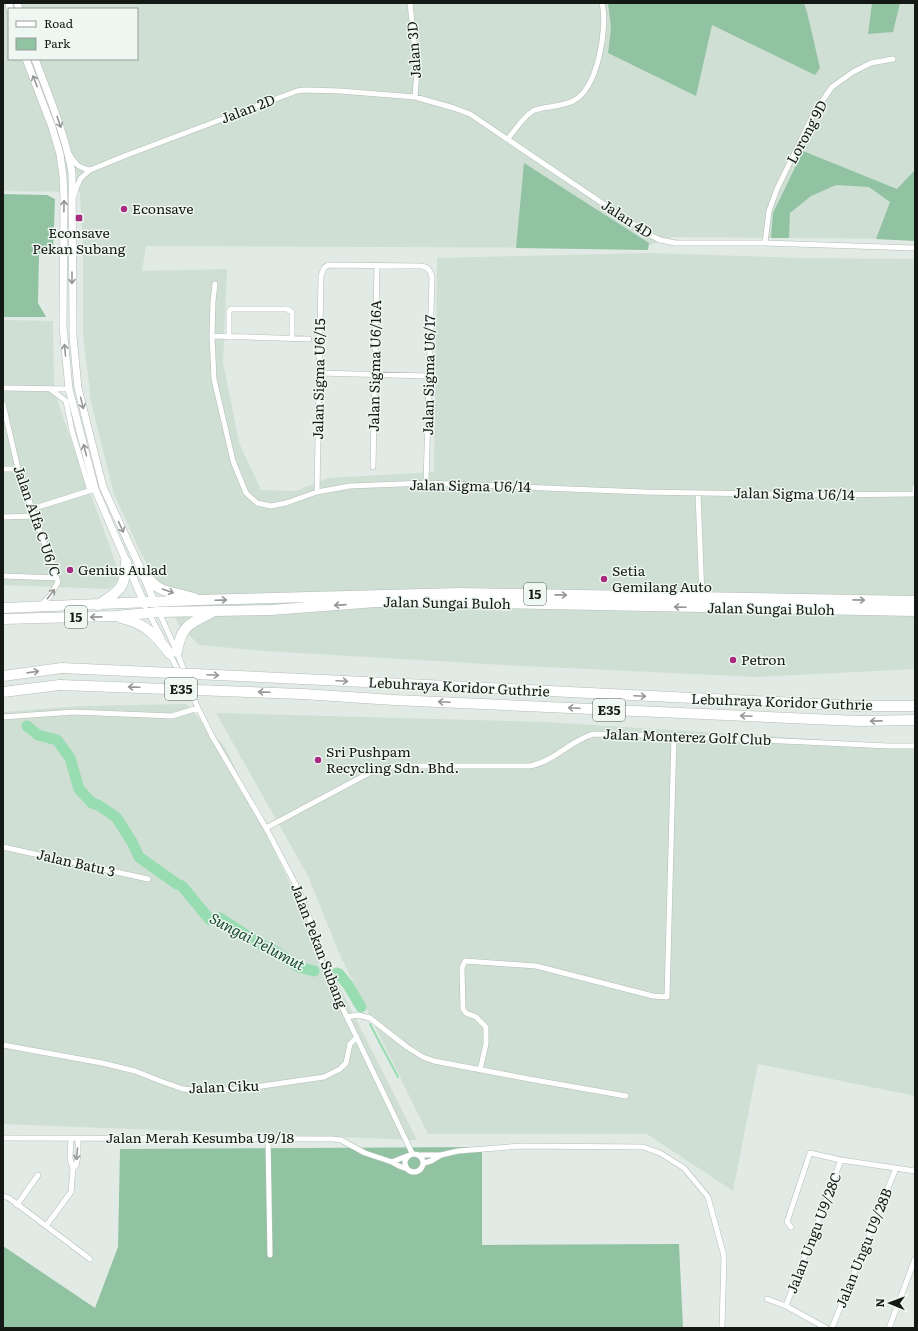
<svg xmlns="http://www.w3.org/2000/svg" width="918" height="1331" font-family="Literata,serif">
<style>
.built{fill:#cfdfd4;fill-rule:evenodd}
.green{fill:#91c3a3}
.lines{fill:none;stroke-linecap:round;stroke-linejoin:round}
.stream{stroke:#98dcb1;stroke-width:2}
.river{stroke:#98dcb1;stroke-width:11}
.street-casing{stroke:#b4bdb7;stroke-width:6}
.secondary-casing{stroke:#b4bdb7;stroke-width:8}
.highway-casing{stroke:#b4bdb7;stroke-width:11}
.street{stroke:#fff;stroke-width:5}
.secondary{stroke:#fff;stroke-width:7}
.highway{stroke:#fff;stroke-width:10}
.highway-bridge-casing{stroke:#b4bdb7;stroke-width:11;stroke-linecap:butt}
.highway-bridge{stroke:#fff;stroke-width:10}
.oneway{stroke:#969896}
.poi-dot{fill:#a72b7f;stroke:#eef7f1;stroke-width:1.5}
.labels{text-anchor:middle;stroke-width:3;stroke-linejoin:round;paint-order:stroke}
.shield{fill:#eef7f1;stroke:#565c58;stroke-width:1}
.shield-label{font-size:13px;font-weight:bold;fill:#151916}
.street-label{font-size:14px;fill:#151916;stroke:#eef7f1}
.poi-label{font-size:14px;fill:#151916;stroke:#eef7f1;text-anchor:start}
.water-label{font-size:15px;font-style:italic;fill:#194c30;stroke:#eef7f1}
</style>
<rect width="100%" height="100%" fill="#e1eae4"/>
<path class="built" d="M3,3H915V239L673,237L641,248L146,246L142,271L227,269L223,362L239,443L261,490L296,491L328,478L434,472L437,258L650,253L800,258L915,259V669L757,677L504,665L265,651L199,645L179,625L140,551L114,494L91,402L83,334V247L80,192L3,191ZM9,9H137V59H9Z
M3,320L53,321L54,389L65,423L121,578L109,589L3,585Z
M186,704L225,747L325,958L417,1140L3,1124V712L82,706Z
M216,713L546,722L905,745L915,744V1096L758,1064L733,1191L647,1134H428L340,955L308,876Z"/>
<path class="green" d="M608,3H804L807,12L820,68L815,75L712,25L696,96L608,53L611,28Z
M872,3H900L893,32L868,34Z
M803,151L897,189L915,170V241L876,239L890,202L869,187L836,185L811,196L790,213L789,238H771L773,213Z
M524,163L649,243L648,250L516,248Z
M3,194L47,195L55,199L53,253L39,254L38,303L46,317H3Z
M482,1147V1245L679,1244L683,1328H3V1246L95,1308L118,1247L120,1149Z"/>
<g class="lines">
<path class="stream" d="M370,1024L398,1077"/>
<path class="river" d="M27,726L38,735L57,740L70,758L79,789L92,803L98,805L116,817L132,842L139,857L177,884L182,886L210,920L220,918L258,943L273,950L299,967L314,971
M337,973L339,974L348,985L361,1007"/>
<g class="street-casing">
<path id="street" d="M410,3L417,70L415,97
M508,139C514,131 526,113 535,110C547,106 561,107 573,101C598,89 608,27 602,3
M70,155C75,164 79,168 90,170
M74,196L77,186L81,178L90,170L127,155L297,91L305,90L340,91L415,97L454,108L470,114L648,234L660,240L676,243H765L915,248
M765,243L769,211L777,189L815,111L832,87L853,72L871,63L893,59
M215,284L213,301L212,336L214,379L233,461L246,493L257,503L271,506L286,503L317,492L350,486L426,483L644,492L824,495L915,494
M212,336L309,339
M229,337V311L231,309H287L292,312V338
M319,373L429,376
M3,388L69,389
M50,389L66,401L72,431L90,491
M3,404L18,469L58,582L50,596L40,606
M373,467L377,265
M3,469H18
M317,492L321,276L324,268L328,265L421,266C428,267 430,270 432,277L426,483
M698,493L702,597
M915,494V487
M32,509L92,490
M3,517L35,516
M3,576L57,578
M159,612L177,652L183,668L185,679L198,708L212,736L266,828L300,893L309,917L322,962L333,988L412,1153
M149,614L162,638
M169,653L179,672
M3,717L74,712L172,716L198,708
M266,828L375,770L393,766H530C554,762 570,740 594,734L674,736L889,746H915
M3,847L148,879
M347,1017L358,1015L370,1018L407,1047L423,1057L434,1061L529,1079L626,1096
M3,1045L102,1063L135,1071L163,1082L183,1089L204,1091L241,1089L324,1077L340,1069L346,1063L350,1044L357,1037
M480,1070L486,1044V1027L476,1017L466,1013L463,1009L462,968L465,961L536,966L653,996L667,997L674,736
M3,1138L332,1139L341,1140L365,1153L392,1162L399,1166L407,1169
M71,1138L70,1158L73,1169
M268,1139L270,1255
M405 1163a9 9 0 1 1 18 0a9 9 0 1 1-18 0Z
M420,1155H441L458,1151L522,1146L643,1147L660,1153L684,1168L708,1197L724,1256L722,1328
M392,1162L407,1156
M424,1163L431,1161L441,1155
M3,1196L9,1198L90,1259
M17,1205L38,1175
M46,1226L71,1192L73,1169L76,1165L78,1157V1138
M791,1227L787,1222L810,1153L841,1160L915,1171
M767,1299L786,1306L826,1328
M786,1306L841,1160
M832,1328L896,1168
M889,1328L915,1259"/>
</g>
<g class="secondary-casing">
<path id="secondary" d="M9,3L10,9
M17,3L19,9
M26,59L52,127L60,154L63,176L64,199L63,327L69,389L95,489L145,605
M35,59C49,97 65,133 72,173L73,336L78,388L103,487L143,574L155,604"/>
</g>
<g class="highway-casing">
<path id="highway" d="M143,574L156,586L163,590L194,598
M98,605C120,590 125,590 126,562
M3,608L198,600L460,593L915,601
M121,618C146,624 155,634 170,654
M3,619L116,616L159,612L271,610L376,602H437L915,611
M177,652C181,626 189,624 211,613
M3,676L62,668
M303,679L858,706H915
M3,692L60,685
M303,694L394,700L858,721L915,720"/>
</g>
<use href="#street" class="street"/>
<use href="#secondary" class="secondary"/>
<use href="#highway" class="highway"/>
<g class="highway-bridge-casing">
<path id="highway-bridge" d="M62,668L303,679
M60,685L303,694"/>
</g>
<use href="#highway-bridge" class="highway-bridge"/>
</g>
<defs><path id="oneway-shaft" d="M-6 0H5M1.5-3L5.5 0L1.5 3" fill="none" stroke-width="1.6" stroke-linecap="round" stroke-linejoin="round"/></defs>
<g class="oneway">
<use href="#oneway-shaft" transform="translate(35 81) rotate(-111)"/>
<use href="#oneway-shaft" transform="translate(59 122) rotate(71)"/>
<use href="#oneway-shaft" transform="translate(64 206) rotate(-89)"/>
<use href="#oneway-shaft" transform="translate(72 278) rotate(90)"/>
<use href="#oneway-shaft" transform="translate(65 350) rotate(-95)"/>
<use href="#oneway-shaft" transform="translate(82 403) rotate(76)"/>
<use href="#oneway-shaft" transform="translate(85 450) rotate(-104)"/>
<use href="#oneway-shaft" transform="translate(121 527) rotate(65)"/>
<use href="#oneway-shaft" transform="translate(168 591) rotate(19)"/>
<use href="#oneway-shaft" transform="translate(51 594) rotate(-52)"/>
<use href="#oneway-shaft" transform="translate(561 595) rotate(1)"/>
<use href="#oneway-shaft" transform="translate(221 600) rotate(-2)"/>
<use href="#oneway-shaft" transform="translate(859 600) rotate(1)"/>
<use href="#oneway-shaft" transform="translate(340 605) rotate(176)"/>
<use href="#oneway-shaft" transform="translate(680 607) rotate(-178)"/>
<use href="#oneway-shaft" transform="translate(96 617) rotate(179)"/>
<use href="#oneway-shaft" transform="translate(33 672) rotate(-8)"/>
<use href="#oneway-shaft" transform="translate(213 675) rotate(3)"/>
<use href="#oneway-shaft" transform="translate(342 681) rotate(3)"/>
<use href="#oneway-shaft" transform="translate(134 687) rotate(-178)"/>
<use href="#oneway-shaft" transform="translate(264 692) rotate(-178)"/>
<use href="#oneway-shaft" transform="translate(640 696) rotate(3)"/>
<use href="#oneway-shaft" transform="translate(444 702) rotate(-177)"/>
<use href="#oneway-shaft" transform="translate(574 708) rotate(-177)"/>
<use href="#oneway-shaft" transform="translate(746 716) rotate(-177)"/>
<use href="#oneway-shaft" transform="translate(876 721) rotate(179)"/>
<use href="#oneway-shaft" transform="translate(77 1154) rotate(95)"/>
</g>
<g class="poi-dot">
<circle cx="124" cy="209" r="4"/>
<rect x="75" y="214" width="8" height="8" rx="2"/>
<circle cx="70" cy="570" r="4"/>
<circle cx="604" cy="579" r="4"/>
<circle cx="733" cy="660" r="4"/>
<circle cx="318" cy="760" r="4"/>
</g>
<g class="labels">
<g class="shield">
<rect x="524" y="583" width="22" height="22" rx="3"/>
<rect x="65" y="606" width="22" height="22" rx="3"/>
<rect x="165" y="678" width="32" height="22" rx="3"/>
<rect x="593" y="699" width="32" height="22" rx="3"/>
</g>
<g class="shield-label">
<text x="535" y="599">15</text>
<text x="76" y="622">15</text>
<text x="181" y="694">E35</text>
<text x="609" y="715">E35</text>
</g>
<g class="street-label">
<text transform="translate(414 50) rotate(-94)" y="5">Jalan 3D</text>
<text transform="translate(248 109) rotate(-21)" y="5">Jalan 2D</text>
<text transform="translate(807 132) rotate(-62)" y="5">Lorong 9D</text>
<text transform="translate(627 219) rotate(33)" y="5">Jalan 4D</text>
<text transform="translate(375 366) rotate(-89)" y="5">Jalan Sigma U6/16A</text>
<text transform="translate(429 375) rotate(-89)" y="5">Jalan Sigma U6/17</text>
<text transform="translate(319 379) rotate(-89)" y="5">Jalan Sigma U6/15</text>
<text transform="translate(470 486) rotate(1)" y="5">Jalan Sigma U6/14</text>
<text transform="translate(794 494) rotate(1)" y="5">Jalan Sigma U6/14</text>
<text transform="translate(37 521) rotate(71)" y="5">Jalan Alfa C U6/C</text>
<text transform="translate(447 603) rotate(1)" y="5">Jalan Sungai Buloh</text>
<text transform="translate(771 609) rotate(1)" y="5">Jalan Sungai Buloh</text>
<text transform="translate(459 687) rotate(3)" y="5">Lebuhraya Koridor Guthrie</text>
<text transform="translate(782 702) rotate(2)" y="5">Lebuhraya Koridor Guthrie</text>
<text transform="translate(687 737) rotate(2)" y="5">Jalan Monterez Golf Club</text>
<text transform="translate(76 863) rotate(13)" y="5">Jalan Batu 3</text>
<text transform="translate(319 946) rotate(69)" y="5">Jalan Pekan Subang</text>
<text transform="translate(224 1087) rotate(-2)" y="5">Jalan Ciku</text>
<text x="200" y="1143">Jalan Merah Kesumba U9/18</text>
<text transform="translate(814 1233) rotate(-69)" y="5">Jalan Ungu U9/28C</text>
<text transform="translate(864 1248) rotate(-68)" y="5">Jalan Ungu U9/28B</text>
</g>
<g class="poi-label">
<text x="132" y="214">Econsave</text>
<text x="79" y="238" text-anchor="middle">Econsave<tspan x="79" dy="16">Pekan Subang</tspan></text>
<text x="78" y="575">Genius Aulad</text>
<text x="612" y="576">Setia<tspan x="612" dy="16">Gemilang Auto</tspan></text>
<text x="741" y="665">Petron</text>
<text x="326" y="757">Sri Pushpam<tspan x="326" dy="16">Recycling Sdn. Bhd.</tspan></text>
</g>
<g class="water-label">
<text transform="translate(257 942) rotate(28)" y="5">Sungai Pelumut</text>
</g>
</g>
<rect width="918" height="1331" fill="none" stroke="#151916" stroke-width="8"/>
<rect x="8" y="8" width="130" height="52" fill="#eef7f1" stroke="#979e99"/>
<rect x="16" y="21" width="20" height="6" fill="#ffffff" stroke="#979e99"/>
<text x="44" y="28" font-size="12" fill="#151916">Road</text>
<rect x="16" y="38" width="20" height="12" fill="#91c3a3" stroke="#979e99"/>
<text x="44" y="48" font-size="12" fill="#151916">Park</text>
<g transform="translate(890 1303) rotate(271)" stroke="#eef7f1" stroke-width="3" paint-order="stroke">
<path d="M0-3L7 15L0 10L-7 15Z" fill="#151916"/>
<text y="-6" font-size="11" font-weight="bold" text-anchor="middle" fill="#151916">N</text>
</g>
</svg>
